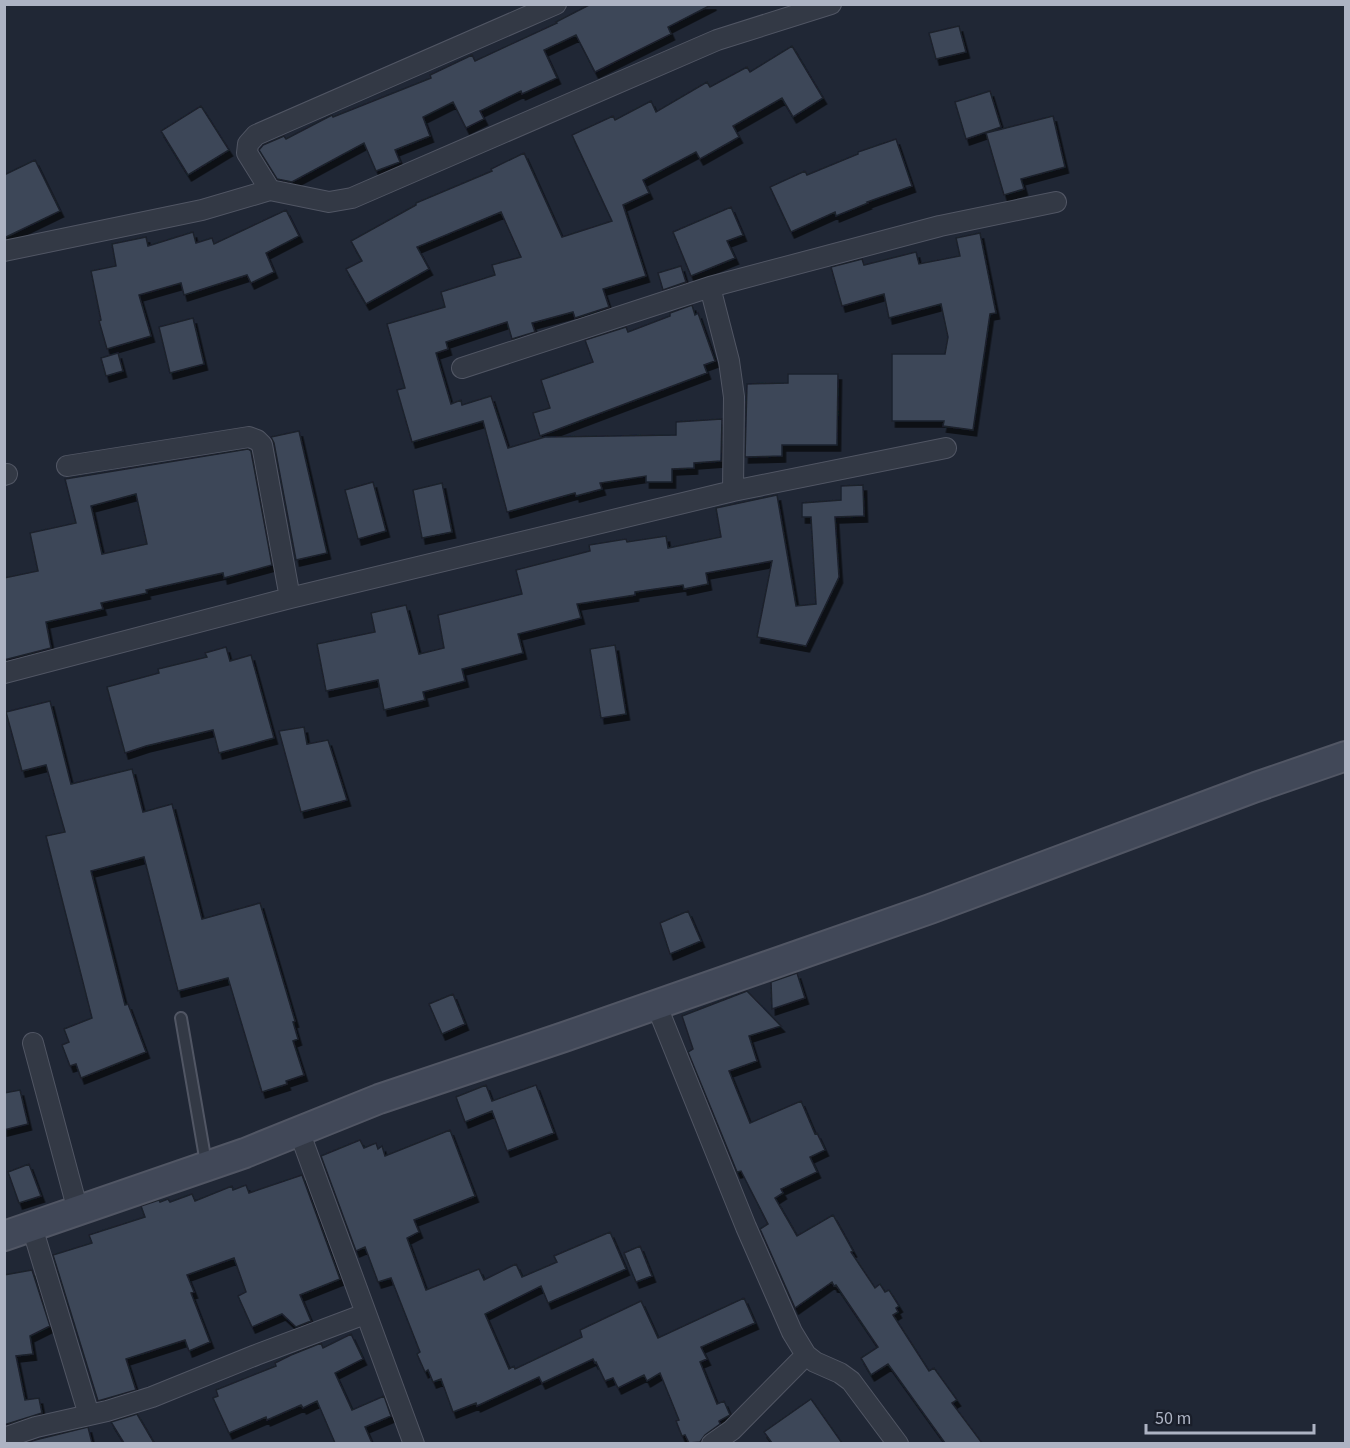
<svg xmlns="http://www.w3.org/2000/svg" width="1350" height="1448" font-family="'Source Sans 3',sans-serif">
<style>
.building{fill:#3e4758;stroke:#1b202c;stroke-width:1.5;fill-rule:evenodd;filter:url(#shadow)}
.lines{fill:none;stroke-linecap:round;stroke-linejoin:round}
.lane-casing{stroke:#515664;stroke-width:14}
.street-casing{stroke:#515664;stroke-width:22}
.secondary-casing{stroke:#515664;stroke-width:32}
.lane{stroke:#333945;stroke-width:10}
.street{stroke:#333945;stroke-width:20}
.secondary{stroke:#414858;stroke-width:28}
</style>
<defs>
<filter id="shadow"><feDropShadow dx="3.5" dy="6" stdDeviation="0" flood-color="#0009"/></filter>
</defs>
<rect width="100%" height="100%" fill="#202735"/>
<path class="building" d="M591,4H713L668,27L671,34L595,72L576,35L544,50L557,78L522,94L521,91L480,111L484,119L466,128L453,102L423,117L430,136L395,150L400,162L376,171L364,143L292,182L277,179L259,150L263,145L284,136L286,139L332,115L333,117L431,78L430,75L472,55L475,61L557,23L556,22Z
M959,26L966,52L936,59L929,33Z
M792,46L823,98L793,117L782,98L733,126L739,137L700,159L696,152L643,180L649,193L623,205L646,276L603,289L609,307L575,318L573,312L532,323L535,332L512,339L507,322L446,342L448,349L436,353L451,404L461,400L462,405L491,396L508,448L545,437L676,435V422L722,419L721,461L694,463V468L672,469V482H646V476L600,483L602,489L576,496L575,493L507,512L483,421L412,442L397,390L405,388L387,324L445,307L441,292L495,275L492,265L521,257L501,212L417,247L429,269L366,304L346,269L362,261L351,241L416,205V203L492,171L491,169L524,153L562,237L612,221L572,135L613,116L615,120L651,101L656,112L707,82L710,87L747,67L750,72Z
M990,91L1001,127L966,139L955,102Z
M201,106L229,150L188,175L161,131Z
M1053,116L1065,167L1021,179L1024,189L1004,195L986,133Z
M896,139L912,186L867,202L868,203L836,216L835,212L791,232L770,187L805,171L807,175L858,154V152Z
M35,160L60,211L4,238V175Z
M731,207L743,235L727,241L735,258L691,276L673,232Z
M286,210L299,236L266,253L274,272L251,283L247,275L184,295L181,283L139,295L151,336L107,349L99,321L101,320L91,271L116,266L112,244L146,237L148,246L193,232L196,243L212,238L214,244Z
M980,233L996,313L990,314L973,430L943,426L944,421H892V354H945L948,337L941,304L889,318L884,294L842,306L831,267L862,259L864,265L916,252L919,264L960,256L956,238Z
M681,266L686,282L663,290L658,273Z
M692,305L695,315L698,313L715,361L704,365L707,373L540,436L533,413L550,408L541,380L593,362L585,340L626,327L628,332L670,316V313Z
M193,318L204,364L170,373L159,327Z
M118,353L123,371L106,376L101,358Z
M788,374H838L837,445H782V456L745,457L747,384L788,383Z
M299,431L327,553L296,560L274,443L271,437Z
M248,449L251,451L272,565L224,578L223,573L146,590L147,593L101,603L103,609L46,622L51,648L4,660V578L38,571L30,533L76,523L65,479ZM136,494L147,544L102,554L91,506Z
M373,482L386,531L358,539L345,490Z
M442,483L452,532L422,538L413,490Z
M863,485L864,516L835,517L839,577L806,646L757,637L772,561L706,573L708,584L684,589L683,585L635,592V595L577,604L581,618L518,634L523,653L462,669L465,681L423,692L425,700L384,710L378,680L326,691L317,644L375,632L371,613L406,605L419,654L444,648L438,615L522,594L516,570L590,551L589,545L626,539L627,542L666,536L668,548L721,537L716,508L777,495L796,606L816,604L811,517H802V503L841,500V486Z
M615,645L626,714L601,718L590,649Z
M226,647L230,661L251,655L274,738L219,753L213,730L146,746L125,753L107,687L159,673L158,669L207,657L205,653Z
M50,701L71,784L132,769L143,812L172,804L202,919L260,903L295,1021L293,1022L298,1039L293,1041L304,1075L286,1081L287,1084L262,1092L228,978L178,991L144,857L91,871L125,1005L128,1004L146,1052L81,1078L76,1064L70,1066L62,1045L69,1042L64,1029L92,1018L46,836L65,832L46,765L22,771L6,712Z
M304,727L307,744L328,740L347,800L301,812L279,731Z
M688,911L701,941L670,954L660,923Z
M797,973L805,998L772,1009L771,982Z
M747,991L781,1026L749,1036L757,1061L729,1071L750,1123L801,1101L815,1134L817,1133L825,1150L810,1157L817,1172L781,1189L783,1193L775,1198L797,1236L833,1215L853,1251L851,1252L875,1288L880,1284L885,1292L889,1290L899,1306L896,1308L898,1312L893,1315L929,1371L934,1368L957,1400L952,1403L982,1443H945L888,1364L871,1375L861,1358L878,1347L836,1285L834,1286L832,1282L795,1308L760,1229L768,1224L741,1171L737,1172L688,1052L693,1049L682,1016Z
M453,994L465,1024L442,1034L429,1004Z
M486,1085L492,1101L536,1085L554,1133L507,1151L492,1111L465,1122L456,1097Z
M20,1090L28,1124L4,1130V1093Z
M450,1130L475,1196L414,1220L419,1232L407,1238L426,1290L479,1269L484,1280L516,1264L522,1277L557,1262L554,1256L610,1232L626,1269L548,1303L541,1286L485,1314L509,1369L514,1366L515,1369L582,1337L580,1330L641,1301L658,1338L744,1298L755,1323L701,1347L707,1359L700,1362L717,1404L724,1401L730,1415L719,1421L720,1424L705,1435L700,1442L689,1443L685,1435L682,1436L676,1421L679,1420L660,1373L647,1381L644,1375L618,1388L613,1378L605,1381L596,1362L595,1363L593,1359L542,1383L539,1377L477,1406L476,1403L453,1412L441,1379L433,1382L428,1370L425,1372L417,1354L420,1352L391,1278L378,1282L365,1247L356,1251L321,1156L360,1140L364,1148L376,1143L378,1149L382,1146L385,1156Z
M29,1164L41,1196L19,1203L8,1172Z
M302,1175L340,1279L300,1295L311,1321L296,1327L282,1314L252,1327L238,1296L246,1292L234,1258L187,1275L194,1292L191,1293L210,1342L189,1351L185,1340L126,1359L136,1390L98,1401L53,1255L92,1243L89,1235L145,1217L141,1206L159,1200L160,1202L168,1199L170,1202L192,1194L195,1201L232,1186L233,1190L246,1185L249,1193Z
M640,1246L652,1276L636,1282L624,1253Z
M32,1270L50,1326L30,1336L33,1354L16,1356L25,1400L39,1398L42,1413L4,1425V1275Z
M351,1334L363,1359L335,1373L352,1410L384,1396L391,1416L365,1427L372,1443H335L317,1401L303,1408L301,1405L267,1420L266,1417L229,1433L213,1398L218,1396L216,1390L276,1366L275,1363L291,1355L321,1343L323,1348Z
M811,1399L842,1443H772L764,1432Z
M137,1414L154,1443H124L111,1422Z
M88,1427L92,1443H25L39,1439Z"/>
<g class="lines">
<g class="lane-casing">
<path id="lane" d="M181,1018L206,1163"/>
</g>
<g class="street-casing">
<path id="street" d="M270,190L247,153L248,144L256,135L556,4
M4,251L202,210L270,190L329,202L352,198L717,40L831,4
M710,287L729,361L734,397L733,491
M462,368L710,287L940,226L1056,202
M67,466L249,437L257,440L262,445L290,598
M4,475L7,474
M4,673L290,598L733,491L946,448
M656,1004L746,1227L792,1332L806,1355L815,1362L840,1373L851,1381L898,1444
M33,1043L78,1211
M299,1131L414,1444
M32,1227L89,1415
M4,1438L36,1427L107,1411L152,1397L256,1355L365,1314
M712,1444L732,1430L806,1355"/>
</g>
<g class="secondary-casing">
<path id="secondary" d="M4,1236L245,1153L379,1099L564,1037L930,909L1256,787L1346,756"/>
</g>
<use href="#lane" class="lane"/>
<use href="#street" class="street"/>
<use href="#secondary" class="secondary"/>
</g>
<rect width="1350" height="1448" fill="none" stroke="#adb3c3" stroke-width="12"/>
<path d="M1146 1424v9h168v-9" fill="none" stroke="#adb3c3" stroke-width="3"/>
<text x="1155" y="1424" font-size="18" fill="#adb3c3" stroke="#191e2a" stroke-width="4.5" paint-order="stroke">50 m</text>
</svg>
